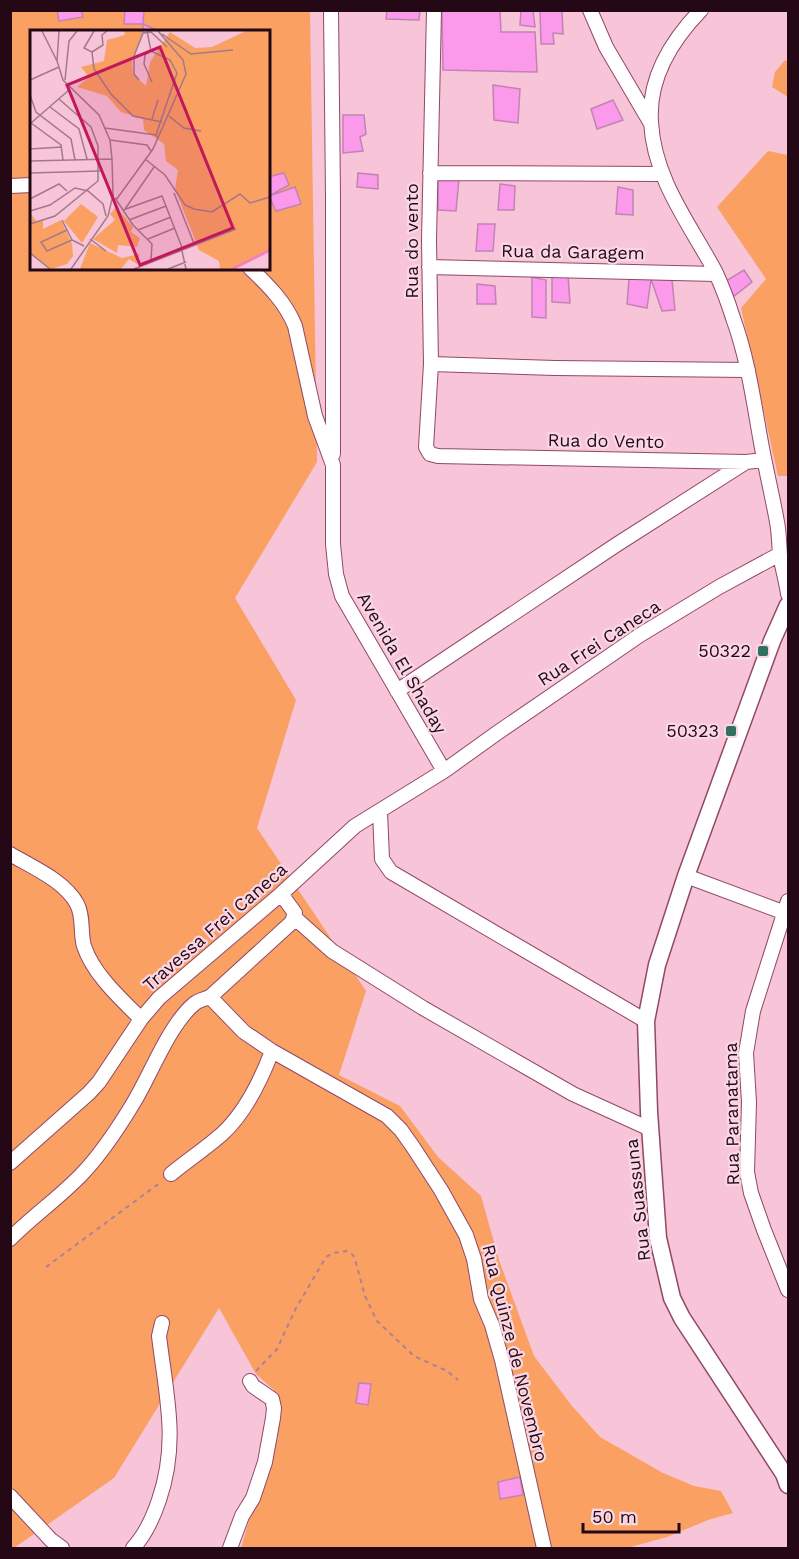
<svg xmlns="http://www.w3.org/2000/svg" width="799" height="1559" font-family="'Work Sans',sans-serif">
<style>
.green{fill:#faa063;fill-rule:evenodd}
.building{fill:#fb9aea;stroke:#c282b6;stroke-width:1.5}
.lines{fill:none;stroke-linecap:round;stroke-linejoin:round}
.minor-casing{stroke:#914868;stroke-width:16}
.tertiary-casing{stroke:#914868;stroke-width:19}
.path{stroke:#ac8193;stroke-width:2;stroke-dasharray:4.5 4.5;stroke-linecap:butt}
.minor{stroke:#fff;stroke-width:14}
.tertiary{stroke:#fff;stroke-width:16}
.poi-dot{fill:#307160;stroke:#f9d7e4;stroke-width:2}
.labels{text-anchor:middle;stroke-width:4.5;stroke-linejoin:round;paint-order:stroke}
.street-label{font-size:18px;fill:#250816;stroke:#f9d7e4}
.poi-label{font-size:18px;fill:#250816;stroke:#f9d7e4;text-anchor:end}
.inset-river{fill:none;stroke:#f481b4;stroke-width:3}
.inset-road{fill:none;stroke:#a3798a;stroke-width:1.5}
.view{fill:#c2185b;fill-opacity:0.15;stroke:#c2185b;stroke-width:3}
.inset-edge{fill:none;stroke:#250816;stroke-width:3}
</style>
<rect width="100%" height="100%" fill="#f7c4d8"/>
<path class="green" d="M11,11H310L317,462L235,598L296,700L257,828L366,991L339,1075L400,1106L438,1157L481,1196L499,1260L534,1356L572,1406L600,1437L663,1473L694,1486L721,1491L733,1513L708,1520L667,1537L627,1548H241L261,1480L278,1438L274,1390L256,1374L219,1308L114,1478L14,1548H11ZM32,32H268V268H32Z
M785,60L788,62V97L772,87L775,72Z
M768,151L788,155V476H778L741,308L766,279L717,207Z"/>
<path class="building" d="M57,10H81L83,17L59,21Z
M125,10H144L143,24H124Z
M387,10H420L419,20L386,19Z
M442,10H500L501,32H535L537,72L443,70Z
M521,10H533L535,27L520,25Z
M540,10H562L563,34L553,33L554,44H541Z
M143,24L161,32H143Z
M493,85L520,89L518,123L494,120Z
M613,100L623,120L597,129L591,109Z
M343,115H364L366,134L360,137L363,151L343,153Z
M284,173L289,185L269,196L268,177Z
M358,173L378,175V189L357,187Z
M438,179H459L456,211L438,210Z
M500,184L515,186L514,210H498Z
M295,187L301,204L276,211L269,196Z
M618,187L633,190V215L616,214Z
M478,224H495L493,251H476Z
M744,270L752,282L734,296L726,281Z
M552,275H568L570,303L552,302Z
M532,277L546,280V318L532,317Z
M629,279H651L647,308L627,304Z
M651,279L672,280L675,310L662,311Z
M477,284L495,286L496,304H477Z
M359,1383L371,1384L368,1405L356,1403Z
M520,1477L523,1495L500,1499L498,1482Z"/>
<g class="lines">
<g class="minor-casing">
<path id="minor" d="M331,10L333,196V454
M434,10L429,240L431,364L426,447L430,454L438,456L746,462L764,460
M590,10L606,47L650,122
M701,10C671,41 648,78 651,122C654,179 689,223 715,271C722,286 728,302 733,318C747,356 753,397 760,437C765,466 772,494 777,522C779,532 779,543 780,554C782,567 786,580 788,594
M430,173L661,174
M10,186L32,185
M429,267L716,274
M250,268C268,285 286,303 295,326L315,416L333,465V544L336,574L342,596L444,771
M431,364L555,368L748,370
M397,691L616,545L746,462
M380,812L382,859L391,872L646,1021
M10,854C32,867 65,881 77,904C84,917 80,933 84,946C93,974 121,999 141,1019
M686,876L788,914
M788,901L753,1011L746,1053L749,1102L747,1172L751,1193L764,1230L788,1290
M295,918L332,951L423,1008L573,1094L650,1129
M210,997L244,1032L272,1051L387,1116L401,1130L413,1147L441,1190L466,1235L474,1259L481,1299L492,1325L502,1360L544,1548
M10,1163L89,1093L99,1082L141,1019L159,998L281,894L355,826L444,771L497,733L640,635L719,587L780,554
M171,1174C187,1161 206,1148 222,1134C245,1113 261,1080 272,1051
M10,1239C33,1216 60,1197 82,1174C102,1153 119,1127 134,1102C151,1074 169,1025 194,1004C198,1000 205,999 210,997L292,922L295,913L281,894
M10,1496L51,1540L62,1548
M133,1548C146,1534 153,1518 159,1500C179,1442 166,1395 159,1336L162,1323
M230,1548L242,1516L253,1498L265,1462L273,1418L274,1408L272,1399L253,1386L250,1381"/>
</g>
<g class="tertiary-casing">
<path id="tertiary" d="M788,605L772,641L686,876L657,965L646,1021L649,1112L658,1238L672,1298L682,1318L784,1474L788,1485"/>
</g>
<path class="path" d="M46,1267L161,1182
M256,1371L277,1349L296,1308L326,1257L333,1253L347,1251L353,1255L356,1263L365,1296L377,1321L414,1356L447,1371L458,1380"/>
<use href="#minor" class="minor"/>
<use href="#tertiary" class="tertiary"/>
</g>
<g class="poi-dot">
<rect x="757" y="645" width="12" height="12" rx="3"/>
<rect x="725" y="725" width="12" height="12" rx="3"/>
</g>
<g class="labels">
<g class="street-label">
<text transform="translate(412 241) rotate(-90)" y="6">Rua do vento</text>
<text transform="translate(573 252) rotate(1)" y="6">Rua da Garagem</text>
<text transform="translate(606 441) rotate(1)" y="6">Rua do Vento</text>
<text transform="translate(599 643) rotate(-33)" y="6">Rua Frei Caneca</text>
<text transform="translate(402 663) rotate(60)" y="6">Avenida El Shaday</text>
<text transform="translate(215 927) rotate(-41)" y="6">Travessa Frei Caneca</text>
<text transform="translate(732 1114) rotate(-91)" y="6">Rua Paranatama</text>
<text transform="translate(638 1200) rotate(-96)" y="6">Rua Suassuna</text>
<text transform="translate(515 1353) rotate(76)" y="6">Rua Quinze de Novembro</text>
</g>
<g class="poi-label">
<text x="751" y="657">50322</text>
<text x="719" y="737">50323</text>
</g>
</g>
<g transform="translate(30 30)">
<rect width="240" height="240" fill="#f7c4d8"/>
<path d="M94,1H114L102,29L103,44L116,56L120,32L140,2L165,18L182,17L216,1H240V223L237,220L200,239H190L189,231L169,220L145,159L148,140L136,131L134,114L114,100L113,89L91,82L77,66L47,57L59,47L51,37L74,31L77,10L95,5ZM51,174L68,187L52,213L34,191ZM86,177L103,197L101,202L110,208L107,217L88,215L87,223L63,209L85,190L80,184ZM0,183L7,192L13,191V199L31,190L42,214L43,226L37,234L21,239L0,223ZM60,213L92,228L109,224V231L107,234L99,229L91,239H50Z" fill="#faa063"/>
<path class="inset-river" d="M202,239L240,220"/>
<path class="inset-road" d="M12,1L27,31M29,1L27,31L33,50L69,85L80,110L82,129L83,165L78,186L41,239M64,1L54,18L62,22L64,39L81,64L103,86L132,92M117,1L121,21L140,30L147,43L126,105L128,108M132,4L161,24L203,20M121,21L115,25L114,34L122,52M62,22L73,15L72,5L77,1M0,50L29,37M35,50L39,11L47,1M109,50L104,44V26L113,3L121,2L137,17M0,65L6,82L41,109L45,130M20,77L49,99L57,129M139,86L154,98L171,101M122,89L128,70M1,93L31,115L33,130M1,93L39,60M75,98L126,105M80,110L117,115L121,121M0,119L32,117M115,129L135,145L155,175L164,179L182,182L210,164L220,173L240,167M0,131L82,129M0,143L70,141M144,163L165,216M85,168L103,195L122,214L121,231M0,169L29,154L37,161M86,170L123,119L156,44L153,30L128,1M95,179L124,137M93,180L132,166L153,220M0,181L20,175L45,158L58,161L73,174L76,186M32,190L42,210L54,216M99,190L136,176M0,194L25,186L68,151V116L61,97L29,69M37,200L11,212L17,221L42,210M108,200L141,187M60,209L76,221M118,209L145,198M152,221L156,239M0,223L20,239M104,239L206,199M138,239L156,232"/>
<path class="view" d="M130,17L203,198L110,235L37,55Z"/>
<rect width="240" height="240" class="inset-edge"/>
</g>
<rect width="799" height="1559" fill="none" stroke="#250816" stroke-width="24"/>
<path d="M583 1523v9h96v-9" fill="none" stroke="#250816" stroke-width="3"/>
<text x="592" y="1523" font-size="18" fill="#250816" stroke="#f9d7e4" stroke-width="4.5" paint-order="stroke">50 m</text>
</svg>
